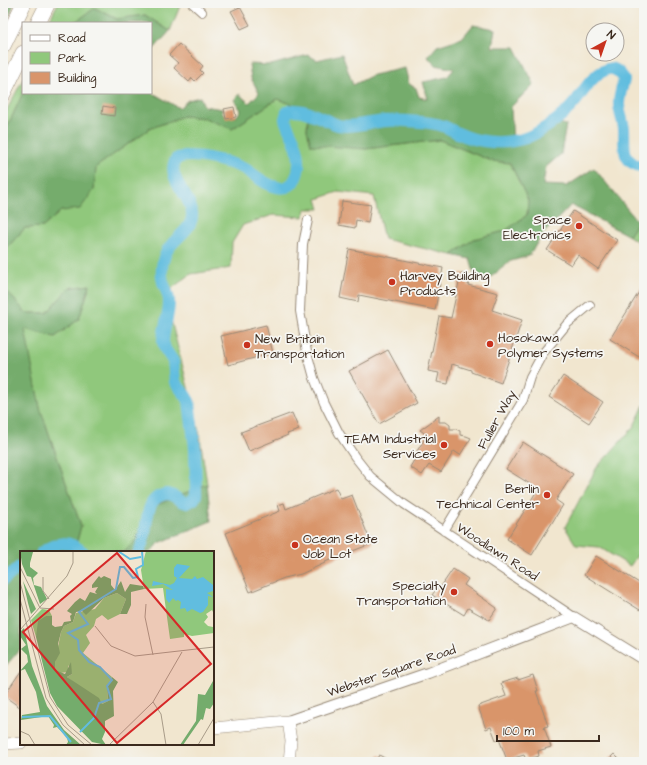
<svg xmlns="http://www.w3.org/2000/svg" width="647" height="765" font-family="'Architects Daughter',sans-serif">
<style>
.green{fill:#90c87c;stroke:#66794d}
.forest{fill:#74ac6c;stroke:#586b45}
.lines{fill:none;stroke-linecap:round;stroke-linejoin:round}
.river{stroke:#61bddf;stroke-width:12}
.building{fill:#d9956b}
.minor-casing{stroke:#968876;stroke-width:10}
.tertiary-casing{stroke:#968876;stroke-width:12}
.secondary-casing{stroke:#968876;stroke-width:12}
.motorway-casing{stroke:#968876;stroke-width:16}
.minor{stroke:#fff;stroke-width:8}
.tertiary{stroke:#fff;stroke-width:10}
.secondary{stroke:#fff;stroke-width:11}
.motorway{stroke:#fff;stroke-width:15}
.poi-dot{fill:#c8321e;stroke:#f6f6f2;stroke-width:1.5}
.labels{text-anchor:middle;stroke-width:3.5;stroke-linejoin:round;paint-order:stroke}
.poi-label{font-size:13px;fill:#3b2a1e;stroke:#f6f6f2;text-anchor:end}
.street-label{font-size:13px;fill:#3b2a1e;stroke:#f6f6f2}
.inset-river{fill:none;stroke:#61bddf;stroke-width:2}
.inset-road{fill:none;stroke:#a89b88;stroke-width:1}
.view{fill:#d62828;fill-opacity:0.15;stroke:#d62828;stroke-width:2}
.inset-edge{fill:none;stroke:#3b2a1e;stroke-width:2}
</style>
<rect width="100%" height="100%" fill="#f6f6f2"/>
<filter id="ink" filterUnits="userSpaceOnUse"><feTurbulence type="fractalNoise" baseFrequency=".025" numOctaves="2"/><feDisplacementMap in="SourceGraphic" scale="8" xChannelSelector="R" yChannelSelector="G"/><feConvolveMatrix kernelMatrix="1 2 1 2 8 2 1 2 1" color-interpolation-filters="sRGB"/></filter>
<filter id="wash" filterUnits="userSpaceOnUse"><feTurbulence type="fractalNoise" baseFrequency=".012" numOctaves="4" result="noise"/><feDisplacementMap in="SourceGraphic" scale="16" xChannelSelector="R" yChannelSelector="G"/><feGaussianBlur stdDeviation="0.9" result="paint"/><feColorMatrix in="noise" values="0 0 0 0 0 0 0 0 0 0 0 0 0 0 0 0 0 1.4 0 .05"/><feComposite in="paint" operator="in"/></filter>
<g filter="url(#wash)">
<rect width="100%" height="100%" fill="#f1e6cf"/>
<path class="green" d="M58,3H179L180,6L170,31L145,15L117,19L95,8L74,23H48Z
M23,79V93L3,136V117Z
M277,99L289,103L308,116L307,130L365,149L440,140L492,161L510,163L528,200L527,215L505,231L474,239L452,255L384,239L374,196L338,192L317,199L320,209H305L304,217L273,215L243,225L232,243L231,268L191,274L172,288L171,320L199,431L207,484L149,508L136,540L124,552H74L81,526L40,408L24,328L55,337L79,319L90,285L69,288L47,313H26L6,290L3,282V252L25,228L43,227L61,211L94,190L96,167L149,129L183,116L205,118L232,129Z
M644,213V246L629,236Z
M644,405V552L641,550L630,566L599,547L576,545L565,527L597,467L633,428Z"/>
<path class="forest" d="M3,3H14L11,12L3,27Z
M95,8L117,19L145,15L170,31L151,52V23H74Z
M473,25L495,29L492,47H515L534,84L511,107L513,143L555,122L566,125L561,154L546,167L543,185L567,186L594,168L638,222L629,236L571,205L542,235L529,256L511,261L487,280L476,279L470,259L452,255L474,239L505,231L527,215L528,200L510,163L492,161L440,140L365,149L311,145L307,130L308,116L289,103L277,99L232,129L205,118L183,116L149,129L96,167L94,190L80,209L61,211L43,227L25,228L3,252V136L23,93L151,92L179,108L188,100L200,97L204,106L222,109L223,114L236,117L241,110L234,100L239,94L249,103L259,93L251,78L249,64L271,65L308,55L317,60L342,54L353,85L373,75L405,68L409,84L416,88L419,97L428,99L423,82L447,77L454,69L435,65L428,57L437,46L462,38Z
M3,282L6,290L26,313H47L69,288L90,285L79,319L55,337L25,329L40,408L81,526L74,552H21V648L3,669Z
M207,484L211,521L159,543L151,552H124L136,540L149,508Z"/>
<g class="lines">
<path class="river" d="M42,552C59,542 67,539 83,552
M139,552C141,547 143,543 144,537C148,522 145,496 167,494C174,494 180,502 187,503L194,499L196,495L195,448L189,401L186,396L175,382L173,361L165,349L163,342C163,328 170,314 169,300C168,293 165,288 163,282C161,274 162,263 165,255C170,239 194,231 192,213C191,195 165,178 176,159C189,151 231,162 245,169C255,175 265,185 277,187C297,192 301,167 298,153C296,139 288,131 285,119L287,112C298,104 326,121 338,125C349,128 360,124 371,123C383,121 395,120 407,121C419,122 433,122 443,126C449,128 454,132 460,134C475,141 496,144 513,141C534,139 563,117 576,101C585,89 593,74 608,69C615,67 622,74 624,80C622,88 619,95 619,104C619,112 623,120 624,129C625,147 620,163 644,167
M3,580L21,566"/>
</g>
<g id="blocks">
<path class="building" d="M240,7L250,25L241,29L231,11Z
M179,44L203,66L200,70L203,73L195,81L192,78L189,82L174,68L178,63L169,55Z
M103,106L115,108L114,116L102,114Z
M234,107L236,117L226,119L224,109Z
M342,201L371,205L368,223L356,220L355,228L339,225Z
M573,211L617,240L598,269L578,255L571,265L547,250Z
M349,249L443,268L435,310L359,295L358,302L340,298Z
M461,273L470,275L468,285L498,293L492,310L522,320L501,383L471,372V370L452,364L448,384L437,382L439,373L428,371L439,316L451,318Z
M644,284V360L610,339Z
M266,325L273,353L228,365L221,336Z
M388,350L417,403L379,424L349,371Z
M563,376L603,402L589,423L549,397Z
M292,413L299,430L287,434L288,435L249,451L241,432Z
M439,416V422H446L450,425V429H456L460,431V435L466,436L471,438L460,455L454,451L441,472L429,465L422,475L410,467L416,457L414,456L427,435L420,430Z
M523,442L573,474L556,500L563,505L532,555L507,539L538,489L506,469Z
M336,488L341,499L352,495L369,538H371L373,543L325,562V563L301,574L284,578L250,592L226,533L280,511L278,505L284,503L286,509Z
M596,556L644,586V604L640,610L584,575Z
M453,569L468,579L464,585L497,608L489,620L468,608L464,615L432,595L438,587L440,588Z
M21,671V708L4,696Z
M533,675L538,691H536L548,726L544,727L551,747L538,751L539,756L526,760L524,755L507,760L499,739L496,740L491,727L486,729L478,706L506,696L501,683L518,678V680Z
M614,754L622,762H606Z
M379,755L392,762H375Z"/>
</g>
</g>
<g filter="url(#ink)">
<use href="#blocks" fill-opacity="0" stroke="#968876" stroke-width="1"/>
<g class="lines">
<g class="minor-casing">
<path id="minor" d="M192,3L202,12
M308,220L303,244L300,311L307,352L314,378L324,403L339,433L355,457L370,476L404,504L574,617
M444,531L523,400L530,377L543,353L567,324L590,305"/>
</g>
<g class="tertiary-casing">
<path id="tertiary" d="M288,721L428,673L574,617L644,660"/>
</g>
<g class="secondary-casing">
<path id="secondary" d="M213,728L288,721L291,741L289,762
M3,744L21,743"/>
</g>
<g class="motorway-casing">
<path id="motorway" d="M38,23L48,3
M3,46L24,3
M3,94L23,53"/>
</g>
<use href="#minor" class="minor"/>
<use href="#tertiary" class="tertiary"/>
<use href="#secondary" class="secondary"/>
<use href="#motorway" class="motorway"/>
</g>
</g>
<g class="poi-dot">
<circle cx="579" cy="226" r="4"/>
<circle cx="392" cy="282" r="4"/>
<circle cx="490" cy="344" r="4"/>
<circle cx="247" cy="345" r="4"/>
<circle cx="444" cy="445" r="4"/>
<circle cx="547" cy="495" r="4"/>
<circle cx="295" cy="545" r="4"/>
<circle cx="454" cy="592" r="4"/>
</g>
<g class="labels">
<g class="poi-label">
<text x="571" y="224">Space<tspan x="571" dy="15">Electronics</tspan></text>
<text x="400" y="280" text-anchor="start">Harvey Building<tspan x="400" dy="15">Products</tspan></text>
<text x="498" y="342" text-anchor="start">Hosokawa<tspan x="498" dy="15">Polymer Systems</tspan></text>
<text x="255" y="343" text-anchor="start">New Britain<tspan x="255" dy="15">Transportation</tspan></text>
<text x="436" y="443">TEAM Industrial<tspan x="436" dy="15">Services</tspan></text>
<text x="539" y="493">Berlin<tspan x="539" dy="15">Technical Center</tspan></text>
<text x="303" y="543" text-anchor="start">Ocean State<tspan x="303" dy="15">Job Lot</tspan></text>
<text x="446" y="590">Specialty<tspan x="446" dy="15">Transportation</tspan></text>
</g>
<g class="street-label">
<text transform="translate(496 419) rotate(-61)" y="5">Fuller Way</text>
<text transform="translate(498 551) rotate(33)" y="5">Woodlawn Road</text>
<text transform="translate(391 670) rotate(-19)" y="5">Webster Square Road</text>
</g>
</g>
<g transform="translate(20 551)">
<rect width="194" height="194" fill="#f1e6cf"/>
<path d="M126,0H194V63L192,59L186,63L188,66L184,71L188,75L193,76L194,82L172,85L164,83V86L150,88L143,37L124,38L121,19ZM97,42L106,48L100,63L88,69L82,64L76,68L74,75L66,84L70,92L63,102L92,126L87,136L88,150L82,153L47,126L52,123L48,114V121L40,122L34,119L35,111L41,81L44,75L53,71L56,62L75,58L84,47ZM22,58L29,59L32,65H26L16,86L11,69Z" fill="#90c87c"/>
<path d="M0,0L13,1L10,12V16L18,22L13,27L14,34L21,36L27,48L20,53L11,26L7,25L2,13ZM79,25L81,27L84,25L91,28V34L95,39L101,30L105,41L110,33L123,35L124,38L111,41V54L107,63H100L106,48L97,42L84,47L66,64L62,60L56,61L53,71L44,75L41,81L38,93L40,102L35,111V119L45,123L51,111L52,123L47,126L79,147L82,153L88,150L87,137L92,126L98,131L93,140L94,165L85,170V181L82,188L86,194L72,191L37,155L30,142L16,86L18,70L26,65H32V74L35,76L42,75L44,71L51,70L50,65L52,63L47,60L55,51L60,47L65,50L70,41L77,43L75,41L78,36L72,37V34ZM3,30L16,58L11,63L8,52ZM4,77L12,115L27,155L44,179L61,194H46L48,191L47,186L37,176L33,177L34,174L28,165L1,169L2,164L20,161L16,141L5,118L0,120L8,111L7,104L1,98L6,94L0,85V81ZM194,124V152L190,158L186,157L183,169L181,168L163,194H160L176,170L178,143L185,144L193,130Z" fill="#74ac6c"/>
<path d="M157,13L170,15L159,27L172,28L175,25L177,28L183,26L193,34V40L187,42L193,46L188,45V54L183,61L180,62L172,58L167,61L165,57L160,58L161,51L158,49L156,50L153,47L149,52L146,48V38L153,39L143,33L132,35L133,30L150,34L154,32L157,27L154,25V17Z" fill="#61bddf"/>
<path class="inset-river" d="M98,0L110,8L121,6M2,166L30,165L51,191M60,181L74,167L79,152L91,148L87,135L92,129L80,116L69,111L59,99L58,89L48,82L68,73L59,61L96,38L100,16H104L113,27L118,26L116,18L123,14L122,0"/>
<path class="inset-road" d="M0,16L20,57M23,26V40L29,48M0,31L30,146L48,174L72,194M0,48L26,147L43,174L65,194M126,53L125,66L133,104M20,57L34,58M75,75L91,95L115,105L194,96M0,79L47,25L53,12V0M133,151L162,101M0,180L9,184L15,194M89,194L133,151L141,163L146,194M178,194L194,167"/>
<path class="view" d="M97,2L191,113L97,192L3,81Z"/>
<rect width="194" height="194" class="inset-edge"/>
</g>
<rect width="647" height="765" fill="none" stroke="#f6f6f2" stroke-width="16"/>
<rect x="22" y="22" width="130" height="72" fill="#f6f6f2" stroke="#aba49d"/>
<rect x="30" y="35" width="20" height="6" fill="#ffffff" stroke="#aba49d"/>
<text x="58" y="42" font-size="12" fill="#3b2a1e">Road</text>
<rect x="30" y="52" width="20" height="12" fill="#90c87c" stroke="#aba49d"/>
<text x="58" y="62" font-size="12" fill="#3b2a1e">Park</text>
<rect x="30" y="72" width="20" height="12" fill="#d9956b" stroke="#aba49d"/>
<text x="58" y="82" font-size="12" fill="#3b2a1e">Building</text>
<g transform="translate(605 42) rotate(40)"><circle r="19" fill="#f6f6f2" stroke="#aba49d"/>
<path d="M0-3L7 15L0 10L-7 15Z" fill="#c8321e"/>
<text y="-6" font-size="11" font-weight="bold" text-anchor="middle" fill="#3b2a1e">N</text>
</g>
<path d="M497 735v6h102v-6" fill="none" stroke="#3b2a1e" stroke-width="2"/>
<text x="503" y="735" font-size="12" fill="#3b2a1e" stroke="#f6f6f2" stroke-width="3" paint-order="stroke">100 m</text>
</svg>
